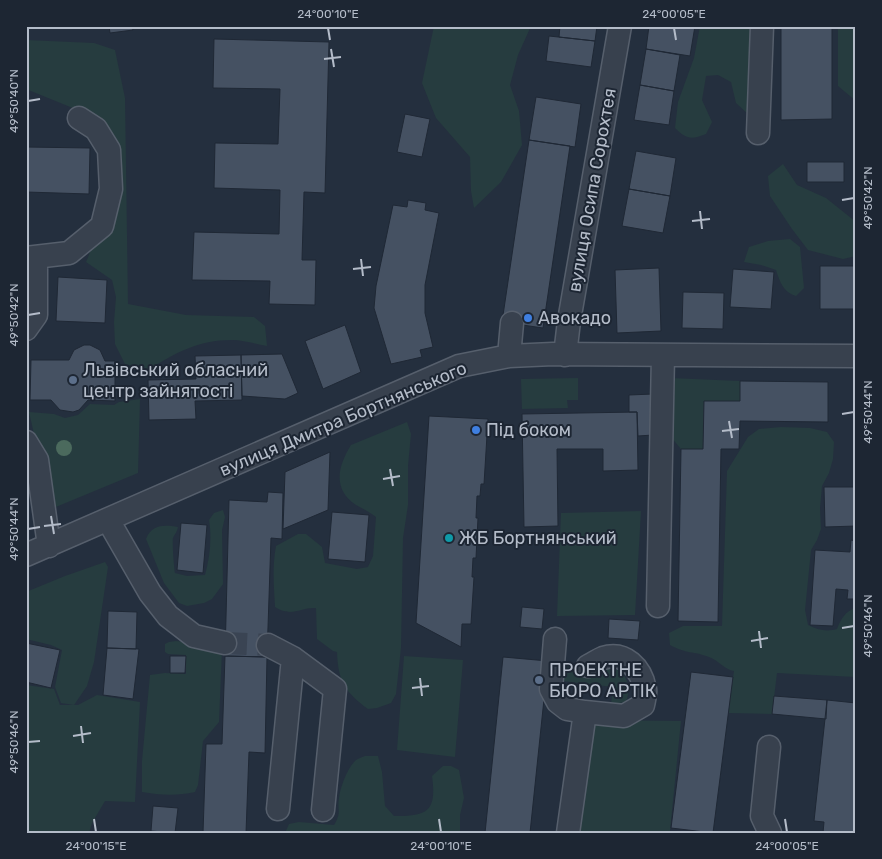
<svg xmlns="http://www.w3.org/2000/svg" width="882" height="859" font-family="Rubik,sans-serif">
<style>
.green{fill:#263c3f}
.building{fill:#455162;stroke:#1f2835}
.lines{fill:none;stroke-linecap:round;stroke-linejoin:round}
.minor-tunnel{stroke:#3a4453;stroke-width:22;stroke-dasharray:22 11;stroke-linecap:butt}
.minor-casing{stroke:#565f6c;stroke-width:25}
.minor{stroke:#38414e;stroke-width:22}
.tree{fill:#4b6a5d}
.ticks{fill:none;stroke:#b4bcc9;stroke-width:2}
.shop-dot{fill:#3f7fe0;stroke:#1d2633;stroke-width:2}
.service-dot{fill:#5c6f8a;stroke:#1d2633;stroke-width:2}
.culture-dot{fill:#0f9aa8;stroke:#1d2633;stroke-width:2}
.labels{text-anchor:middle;stroke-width:4;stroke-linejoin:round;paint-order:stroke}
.street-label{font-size:18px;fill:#b4bcc9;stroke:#1d2633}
.poi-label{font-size:18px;fill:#b4bcc9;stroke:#1d2633;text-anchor:start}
.neatline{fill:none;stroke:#b4bcc9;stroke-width:2}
.ticks-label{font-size:12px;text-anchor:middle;fill:#b4bcc9}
</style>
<rect width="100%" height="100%" fill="#242f3e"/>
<path class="green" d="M434,26H531L518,55L510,85L519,111L522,145L501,182L474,208L471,191L470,157L436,118L422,83Z
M700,26H769L748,114L736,103L731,82L718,75L706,76L702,100L712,122L706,134C691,140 686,139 675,128L678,102L694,58Z
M838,26H856V101L838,86Z
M26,40L94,43L115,50L125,98L128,304L186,315L254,317L265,326L267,346C256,344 243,340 232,340C198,340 175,353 148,370L125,364L115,344L114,322L116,297L112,280L86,262C92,249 105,212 105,199C103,172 93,138 85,113L26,89Z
M783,164L797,185L826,198L856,222V256L843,259L808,250L792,229L770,196L768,176Z
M790,239L800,247L804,288L796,296C783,292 780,282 776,270L761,265L744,262L749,247L768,241Z
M578,378V400H567L568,408L522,409L521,379Z
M670,378L740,381V401H704L703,449H681L671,437Z
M140,399L138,473L51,509L29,412L54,414L65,418L78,415L90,404L114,405L119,402Z
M407,422L411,434L408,466V505L403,538L401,648L396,694L391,703L377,708L368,709C345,692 338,681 337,652L333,651L317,639L316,608C300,607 292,618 275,607C274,586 272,567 276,546L298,534H306L322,547L325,563L357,569L368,567L373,556L376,517C370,512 363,509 356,505C332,489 338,466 351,445Z
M781,427L810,428L827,432L834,442L833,459L829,473L822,486L820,508L821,529L817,540L811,550L805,610L808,625C818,630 826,632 837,629C841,619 845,611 856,608V677L777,673L772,714L728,713L734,671C725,670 718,660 709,657C694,651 686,654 670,645L669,633L683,626H722L727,471L748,437L759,429Z
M223,510L225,517L222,530L223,584L212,599L204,603L187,606L179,603L164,583L146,539C152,524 164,525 178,527C177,532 175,534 173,538C172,541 174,568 175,573L187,576L205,575C210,557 212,538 209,520L214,513Z
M641,511L635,615L557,616L561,513Z
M105,562L108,567L94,662L87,686L74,705H78L97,695L140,702L135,802L105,801L92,823L89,833H26V685L54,689L60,705H74L61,703L55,687L62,650L51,645L26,639V592L65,576Z
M176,641L203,644L222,650L219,722L203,741L198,785L195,792C177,796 159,795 142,792V761L150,675L165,673L186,674V655L168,654L165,652V644L169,642Z
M404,656L463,660L455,757L397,750Z
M564,663L584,672C590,670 597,666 603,666C624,667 633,683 626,702L611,704L613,687L562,681Z
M589,720L681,721L670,831L678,833H574Z
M365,756H378L382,772L385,806L394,816C427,816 437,812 432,776L443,766H451L459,770L464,798L460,815V833H285L289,824L299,822L334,825C342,812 337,810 339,798C340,788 347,769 355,761C357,759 362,757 365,756Z"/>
<path class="building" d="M109,26H132L133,30L110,33Z
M560,26H597L595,41L559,37Z
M649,26H695L690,56L646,49Z
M781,26H832V119L781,120Z
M549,36L595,41L591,67L546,61Z
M214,39L329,42L325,193L304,192L302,260H316L315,305L269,304L270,281L192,280L194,232L279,234L280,190L214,188L215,143L278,144L280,89L213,88Z
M646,49L680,55L674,91L640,85Z
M640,85L674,91L669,125L634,120Z
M536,97L581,104L575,147L529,140Z
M405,114L430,119L422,157L397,152Z
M529,140L570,146L543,328L502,322Z
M26,147L90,148L89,194L26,192Z
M636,151L676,158L670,196L629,189Z
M807,162H844V182H807Z
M629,189L670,196L663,233L622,226Z
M408,200L426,203L425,210L439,213L425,285V313L433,347L420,350L422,357L391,364L374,308L376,286L393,205L407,207Z
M820,266H856V309H820Z
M659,268L661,331L617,333L615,270Z
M733,269L774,272L771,309L730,307Z
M58,277L107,280L105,323L56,321Z
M683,292L724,293L723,329L682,328Z
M345,325L361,372L323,389L305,341Z
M84,345H90L100,350L105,361H115V401L88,400L79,410L73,412L60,410L51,400H30L31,360H69L74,350Z
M282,354L298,393L285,399L242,396L241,355Z
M241,355L242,400L195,401L196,419L149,420L148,380L196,379L195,356Z
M740,381L828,382V422L740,421L739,449H721L718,622L678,621L681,449H703L704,401H740Z
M653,394V435L638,436L637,412H629V395Z
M637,412L638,470L603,471V449H557L558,526L524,527L522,414Z
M429,416L488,419L484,484H481L480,496H477L476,518H478L476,558H473L472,577H474L471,624H462L461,647L416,623Z
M330,452L328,510L283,529L285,472Z
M824,487H856V526L825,527Z
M268,492L283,493L282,539L271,538L267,657L225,656L229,500L267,502Z
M332,512L369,515L365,562L328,559Z
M181,523L207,525L203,573L177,570Z
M851,540L856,541V599H847L848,590L836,589L833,626L810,625L815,550L850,552Z
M522,607L544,609L542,629L520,627Z
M108,611L137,612L136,649L107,648Z
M609,619L640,621L638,640L608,638Z
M26,643L60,650L51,688L26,682Z
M107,648L139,649L133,699L103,695Z
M170,656H186L185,673H170Z
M225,656L267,657L265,753L249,752L246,833H203L206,744H222Z
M503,657L548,661L530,833H485Z
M691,672L733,677L713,833L671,828Z
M774,696L827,700L826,719L772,714Z
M827,700L856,703V833H823L824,822L814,821Z
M153,806L178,808L175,833L151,831Z"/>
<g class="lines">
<path class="minor-tunnel" d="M225,643L268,645"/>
<g class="minor-casing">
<path id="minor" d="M758,133L762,26
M26,258L69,253L102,226L111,189L109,150L96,129L79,118
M26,329L36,315V257
M565,355L569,321L620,26
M509,356L512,323
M26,442L37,460L49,546
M108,520L150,593L168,616L194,636L225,643
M26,555L459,366L509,356L553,354L856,356
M658,606L663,355
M555,639L551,689L558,702L567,709L585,712L568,833
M268,645L293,658L335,689L323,810
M585,712L624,716L643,705C644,700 646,694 645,689C641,668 625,651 603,658C598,660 593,664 588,666
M769,747L762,816L770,833
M278,809L293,658"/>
</g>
<use href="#minor" class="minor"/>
</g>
<circle class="tree" cx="64" cy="448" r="8"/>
<path class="ticks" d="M328,28L330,40M674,28L676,40M331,49L334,67M324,59L341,57M28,101L40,99M842,200L854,198M700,211L702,229M692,221L710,219M361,259L363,276M353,269L371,267M28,315L40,313M842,414L854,412M729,421L732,438M722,431L739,429M390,469L393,486M383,479L400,476M51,516L54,534M44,526L61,524M28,529L40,527M842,628L854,626M759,631L761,648M751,641L768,638M420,678L422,696M412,688L429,686M81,726L83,743M73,736L91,733M28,742L40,741M94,819L96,832M439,819L441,832M785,819L787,832"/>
<g class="shop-dot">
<circle cx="528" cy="318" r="5"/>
<circle cx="476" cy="430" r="5"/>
</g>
<g class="service-dot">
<circle cx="73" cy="380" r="5"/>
<circle cx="539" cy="680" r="5"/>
</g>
<circle class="culture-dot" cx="449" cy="538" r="5"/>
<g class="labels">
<g class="street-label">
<text transform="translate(592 190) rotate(-80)" y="6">вулиця Осипа Сорохтея</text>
<text transform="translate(343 419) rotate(-23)" y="6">вулиця Дмитра Бортнянського</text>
</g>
<g class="poi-label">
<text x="538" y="324">Авокадо</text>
<text x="83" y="376">Львівський обласний<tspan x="83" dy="21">центр зайнятості</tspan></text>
<text x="486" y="436">Під боком</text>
<text x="459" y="544">ЖБ Бортнянський</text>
<text x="549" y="676">ПРОЕКТНЕ<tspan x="549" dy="21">БЮРО АРТІК</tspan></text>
</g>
</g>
<rect width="882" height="859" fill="none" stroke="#1d2633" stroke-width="55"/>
<rect x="28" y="28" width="826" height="804" class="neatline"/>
<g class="ticks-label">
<text x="328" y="18">24°00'10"E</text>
<text x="674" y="18">24°00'05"E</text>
<text transform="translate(14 101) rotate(-90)" y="4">49°50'40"N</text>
<text transform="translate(868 198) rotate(-90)" y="4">49°50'42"N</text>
<text transform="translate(14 315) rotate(-90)" y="4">49°50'42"N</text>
<text transform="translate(868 412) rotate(-90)" y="4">49°50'44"N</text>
<text transform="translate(14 529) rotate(-90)" y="4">49°50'44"N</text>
<text transform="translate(868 626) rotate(-90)" y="4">49°50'46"N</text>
<text transform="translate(14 742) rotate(-90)" y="4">49°50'46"N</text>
<text x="96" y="850">24°00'15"E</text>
<text x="441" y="850">24°00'10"E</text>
<text x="787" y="850">24°00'05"E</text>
</g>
</svg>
